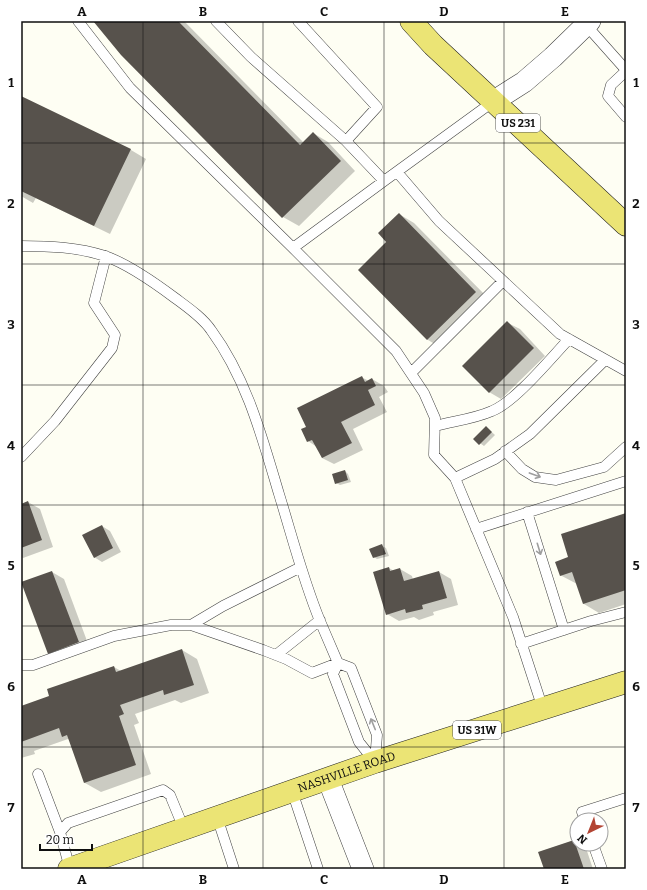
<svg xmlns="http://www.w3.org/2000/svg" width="647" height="890" font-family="Bitter,serif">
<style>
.shadow{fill:#0003}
.building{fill:#57524c}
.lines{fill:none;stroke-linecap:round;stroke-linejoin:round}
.lane-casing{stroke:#424242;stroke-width:11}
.street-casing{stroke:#424242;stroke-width:22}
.primary-casing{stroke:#202020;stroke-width:23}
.lane{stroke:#fff;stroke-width:10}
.street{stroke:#fff;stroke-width:21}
.primary{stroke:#ebe475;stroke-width:22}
.oneway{stroke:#9f9f9f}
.grid{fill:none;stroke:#0f0f0f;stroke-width:1;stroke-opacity:0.55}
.labels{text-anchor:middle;stroke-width:4;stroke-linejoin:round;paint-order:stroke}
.shield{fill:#fff;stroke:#575757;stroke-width:1}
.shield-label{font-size:11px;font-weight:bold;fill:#0f0f0f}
.street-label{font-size:12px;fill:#0f0f0f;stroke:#fff}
.neatline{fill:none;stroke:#0f0f0f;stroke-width:1.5}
.grid-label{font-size:13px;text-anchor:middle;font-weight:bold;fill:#0f0f0f}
</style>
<rect width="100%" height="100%" fill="#fefef3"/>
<path class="shadow" d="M94,21H184L304,143L313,133L328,142L355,171L299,226L283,217Z
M21,97L131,150L146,159L110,234L36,198L33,203L21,196Z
M399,214L414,223L491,301L443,349L428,340L359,270L388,242Z
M508,323L520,329L545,356L501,399L489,392Z
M361,377L369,381L372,379L384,386L388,392L379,397L387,412L353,429L363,450L334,464L322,458L317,447L308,441L307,427Z
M486,427L495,435L484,446L474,439Z
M345,471L348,474L351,482L340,485L336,483Z
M28,502L40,509L53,547L23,558L21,557V505Z
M626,514V604L599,613L584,604L577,584L560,575L570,558Z
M102,526L110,531L121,552L102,562L94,557Z
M382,546L386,548L389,556L377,559L374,557Z
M389,568L394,571L400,569L412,576L413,580L439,572L451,579L458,605L433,612L434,615L419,620L414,617L399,621L387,614Z
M52,572L64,579L90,649L61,660L49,653Z
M182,650L197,659L209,693L181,703L175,700L135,714L139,723L134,725L151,774L101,792L85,783L70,740L68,739L34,751L35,754L21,758V707L51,697L114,667L121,671Z
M574,841L577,844L586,848L593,869H545Z"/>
<path class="building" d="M93,21H178L300,145L313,132L341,161L282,218L121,55Z
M21,96L131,149L94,226L21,191Z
M399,213L476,292L427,340L358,270L386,242L378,233Z
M507,321L534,348L489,393L462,366Z
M362,376L365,382L372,378L376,386L368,390L375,405L341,422L352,443L322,458L312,440L307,442L301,429L306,427L297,408Z
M486,426L492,432L479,445L473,439Z
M345,470L348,480L335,484L332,474Z
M28,501L42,540L21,548V504Z
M626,513V590L583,604L572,572L560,576L555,562L568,557L561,534Z
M102,525L113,548L94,558L82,535Z
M382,544L386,554L373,558L369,549Z
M389,567L390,571L400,568L404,581L439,571L447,598L422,605L423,609L406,613L405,609L386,615L373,572Z
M52,571L79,642L48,654L21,582Z
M182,649L194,685L164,695L163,690L120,705L124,714L119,716L136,765L84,783L67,735L62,737L59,728L21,742V706L49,696L47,689L114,666L116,672Z
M574,840L584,869H544L538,852Z"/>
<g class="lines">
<g class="lane-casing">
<path id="lane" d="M78,21L130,88L293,248L384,181
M216,21L251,57L346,141
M298,21L377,107L346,141L384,181L494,101
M586,25L626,70
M626,71L611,85L608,96L626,117
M397,172L439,221L560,334L626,371
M21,246C49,246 78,247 105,256C128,264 155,283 175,298C187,307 202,317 211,330C247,379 262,437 279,494C292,536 303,580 320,621C326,635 332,649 338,663L351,668L377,735L375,762
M293,248L396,351L424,393L435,418L434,455L455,478
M411,373L503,281
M435,426C454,421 474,419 492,411C515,402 551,358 569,339
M505,451L522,469L535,477L556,480L604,467L626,447
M21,457L55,421L112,348L115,335L94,303L106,256
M527,512L564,630
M476,529L626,481
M191,625L223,606L301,567
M521,644L591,621L626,612
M276,655L320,620
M338,663L333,674L359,742L375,762
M21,665H33L114,636L171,625H191L263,650L286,659L312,673L338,663
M543,709L513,617L455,478L495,459L530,434L605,360
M38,774L60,832
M292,791L318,869
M217,817L234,869
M585,820L582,812L626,798
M593,844L602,869
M70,869L60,832L68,823L163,790L170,795L184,829"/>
</g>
<g class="street-casing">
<path id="street" d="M494,101L524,82L553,57L590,21
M328,779L363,869"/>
</g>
<g class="primary-casing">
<g id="primary">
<path d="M411,21L433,45L626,225"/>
<path id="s1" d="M69,869L375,762L626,682"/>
</g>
</g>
<use href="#lane" class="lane"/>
<use href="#street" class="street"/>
<use href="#primary" class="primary"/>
</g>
<defs><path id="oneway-shaft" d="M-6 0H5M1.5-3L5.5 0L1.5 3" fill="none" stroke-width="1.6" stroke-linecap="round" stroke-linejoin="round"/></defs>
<g class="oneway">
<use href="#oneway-shaft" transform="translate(535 475) rotate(20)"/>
<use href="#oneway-shaft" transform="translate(539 549) rotate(73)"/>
<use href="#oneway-shaft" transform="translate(373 724) rotate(-112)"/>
</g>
<path class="grid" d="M143,21V869M263,21V869M384,21V869M504,21V869M21,143H626M21,264H626M21,385H626M21,505H626M21,626H626M21,747H626"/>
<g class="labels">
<g class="shield">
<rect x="496" y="114" width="44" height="18" rx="3"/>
<rect x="453" y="721" width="48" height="18" rx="3"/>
</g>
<g class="shield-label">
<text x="518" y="127">US 231</text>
<text x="477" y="734">US 31W</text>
</g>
<g class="street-label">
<text dy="4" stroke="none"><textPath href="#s1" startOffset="294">NASHVILLE ROAD</textPath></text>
</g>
</g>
<rect width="647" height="890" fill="none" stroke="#ffffff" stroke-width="44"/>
<g transform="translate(589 832) rotate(223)"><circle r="19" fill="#ffffff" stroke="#9f9f9f"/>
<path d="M0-3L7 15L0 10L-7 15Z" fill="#b34534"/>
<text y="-6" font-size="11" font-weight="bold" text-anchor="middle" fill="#0f0f0f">N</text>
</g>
<path d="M40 844v6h52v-6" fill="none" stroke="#0f0f0f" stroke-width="2"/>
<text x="46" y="844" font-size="12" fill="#0f0f0f" stroke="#ffffff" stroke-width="3" paint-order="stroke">20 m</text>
<rect x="22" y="22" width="603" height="846" class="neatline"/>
<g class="grid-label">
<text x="82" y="16">A</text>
<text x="203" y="16">B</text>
<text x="324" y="16">C</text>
<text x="444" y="16">D</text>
<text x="565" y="16">E</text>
<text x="11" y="87">1</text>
<text x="636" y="87">1</text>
<text x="11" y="208">2</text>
<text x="636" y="208">2</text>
<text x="11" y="329">3</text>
<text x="636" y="329">3</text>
<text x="11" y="450">4</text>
<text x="636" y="450">4</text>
<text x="11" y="570">5</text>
<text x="636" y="570">5</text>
<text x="11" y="691">6</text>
<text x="636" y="691">6</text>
<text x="11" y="812">7</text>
<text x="636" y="812">7</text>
<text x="82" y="884">A</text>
<text x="203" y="884">B</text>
<text x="324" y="884">C</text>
<text x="444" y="884">D</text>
<text x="565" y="884">E</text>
</g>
</svg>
